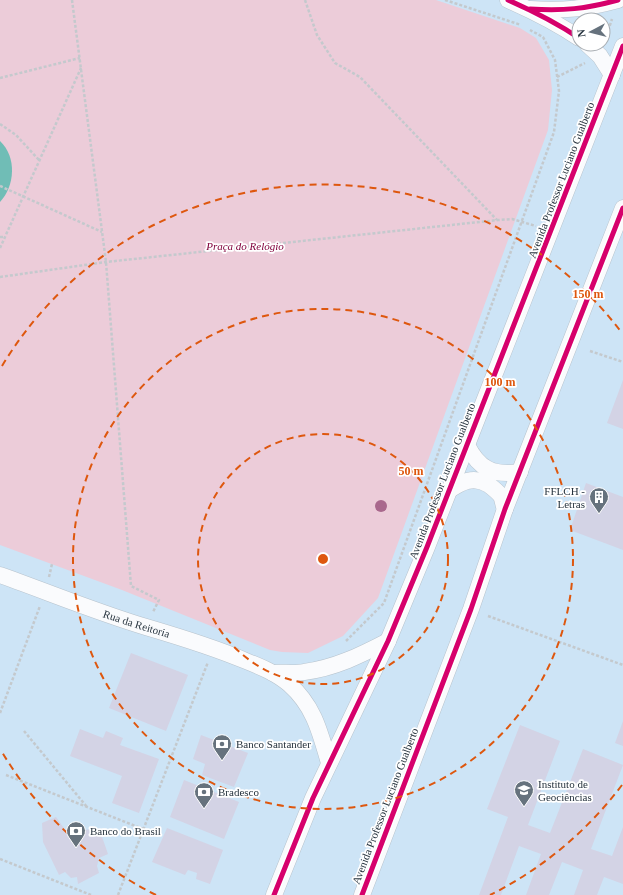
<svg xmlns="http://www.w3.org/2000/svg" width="623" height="895" font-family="Georgia,serif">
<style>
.built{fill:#cde4f6;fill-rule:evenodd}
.green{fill:#ecccd9}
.water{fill:#70bdb6}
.building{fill:#d3d3e5}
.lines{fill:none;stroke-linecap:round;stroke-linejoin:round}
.minor-casing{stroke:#b7c3cd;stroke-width:17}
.path{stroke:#c4c9cd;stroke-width:2.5;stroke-dasharray:3 2;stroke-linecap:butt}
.minor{stroke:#fafbfd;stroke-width:16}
.cycleway-casing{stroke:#fff;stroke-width:8}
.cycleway{stroke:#d6006c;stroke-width:5}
.tree{fill:#a9688d}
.ring{fill:none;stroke:#de570e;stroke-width:2;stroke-dasharray:7 5}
.labels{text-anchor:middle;stroke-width:3.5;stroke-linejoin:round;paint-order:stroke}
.street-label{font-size:11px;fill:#26333e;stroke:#fff}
.park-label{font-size:11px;font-style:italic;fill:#80003c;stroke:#fff}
.poi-label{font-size:11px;fill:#26333e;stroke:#fff;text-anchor:start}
.centre{fill:#de570e;stroke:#fff;stroke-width:2}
.ring-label{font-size:12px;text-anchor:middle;font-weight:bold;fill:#de570e;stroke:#fff;stroke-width:3.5;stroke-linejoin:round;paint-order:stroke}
</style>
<rect width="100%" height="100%" fill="#dce7f1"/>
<path class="built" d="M0,0H623V895H0ZM579,20H603V44H579Z"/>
<path class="green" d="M0,0H436L520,28L536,38L549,60L552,90L548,130L378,598L343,636L308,653L282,652L270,650L122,590L0,545Z"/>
<path class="water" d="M0,141C17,157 15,186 0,202Z"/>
<path class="building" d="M623,380V429L607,423Z
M586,483L623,497V550L570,530Z
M131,653L188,675L166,731L109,708Z
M623,721V746L615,743Z
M520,725L560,741L528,825L550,833L583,749L623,765L591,849L612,856L623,827V884L604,877L597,895H574L583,870L562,862L549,895H526L541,854L519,846L501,895H479L508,817L487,809Z
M80,729L103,738L106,731L123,738L120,745L159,759L139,813L112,803L122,776L70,756Z
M201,735L248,753L234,787L202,775L205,764L193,759Z
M184,780L239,802L224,839L170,817Z
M56,817L66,831L80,825L83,832L88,829L93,836L100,831L108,854L99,858L97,866L99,873L78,884L77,877L71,878L65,872L59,875L43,842L42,823Z
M167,828L223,850L210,884L196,879L197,873L188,870L185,875L152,862Z"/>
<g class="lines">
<g class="minor-casing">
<g id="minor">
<path d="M508,0C533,11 557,23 579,38"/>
<path d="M530,9C564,11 585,9 618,0"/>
<path d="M587,44L600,56L612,75"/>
<path d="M467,445C479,469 493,476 520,472"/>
<path d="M448,491C461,482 474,475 489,485C493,488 498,492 501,496C503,500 503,505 505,509"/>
<path id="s1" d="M0,575C48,592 96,612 146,627C180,637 213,647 246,661C261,667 276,673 289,684C314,706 320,732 329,763"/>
<path d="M273,673C283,672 294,674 304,672C335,668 361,655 388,641"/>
<path d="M274,895L313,798L388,641L427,547L623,46"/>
<path d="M362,895L471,609L505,509L623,208"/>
</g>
</g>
<path class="path" d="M72,0L106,262L131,586L159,600L153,612
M305,0L317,35L335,63L360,77L497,220
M445,0L521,25
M605,40L612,19
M557,77L585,63
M0,78L80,58
M0,124L16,135L39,160
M0,186L102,232
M0,237H5
M0,248L81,68
M0,277L106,262L498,220L512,219L536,226
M590,351L623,362
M49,577L52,564
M488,616L623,665
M346,641L384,603L554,132L559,91L555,60L543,37L530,30
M0,713L40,606
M24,731L87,807
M6,775L143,829
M0,859L91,895
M118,895L208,662"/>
<use href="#minor" class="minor"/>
<g class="cycleway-casing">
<path id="cycleway" d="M508,0C533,11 557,23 579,38
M530,9C564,11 585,9 618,0
M274,895L313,798L388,641L427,547L623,46
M362,895L471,609L505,509L623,208"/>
</g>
<use href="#cycleway" class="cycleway"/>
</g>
<circle class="tree" cx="381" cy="506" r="6"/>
<g class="ring">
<circle cx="323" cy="559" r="125"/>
<circle cx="323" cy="559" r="250"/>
<path d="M622 785A375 375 0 0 1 490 895M156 895A375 375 0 0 1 2 752M2 366A375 375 0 0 1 622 333"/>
</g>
<defs>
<g id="building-pin" transform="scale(1)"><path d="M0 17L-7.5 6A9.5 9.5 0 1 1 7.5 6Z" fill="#66727d" stroke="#fff"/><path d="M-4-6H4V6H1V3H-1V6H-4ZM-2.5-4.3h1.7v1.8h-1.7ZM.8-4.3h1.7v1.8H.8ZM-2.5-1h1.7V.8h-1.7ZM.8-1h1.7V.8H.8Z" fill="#fff"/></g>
<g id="bank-pin" transform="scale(1)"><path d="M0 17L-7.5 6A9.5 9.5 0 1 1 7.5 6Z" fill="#66727d" stroke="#fff"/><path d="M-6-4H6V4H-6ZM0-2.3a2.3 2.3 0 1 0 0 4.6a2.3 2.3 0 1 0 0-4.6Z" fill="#fff"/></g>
<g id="university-pin" transform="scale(1)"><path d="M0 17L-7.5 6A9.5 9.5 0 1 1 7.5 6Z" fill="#66727d" stroke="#fff"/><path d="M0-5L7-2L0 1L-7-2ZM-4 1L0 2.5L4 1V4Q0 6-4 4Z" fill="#fff"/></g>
</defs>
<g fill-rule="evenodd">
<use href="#building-pin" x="599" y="497"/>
<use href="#bank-pin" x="222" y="744"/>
<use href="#university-pin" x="524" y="790"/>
<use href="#bank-pin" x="204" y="792"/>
<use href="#bank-pin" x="76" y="831"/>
</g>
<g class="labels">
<g class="street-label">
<text transform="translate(561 180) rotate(-69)" y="4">Avenida Professor Luciano Gualberto</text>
<text transform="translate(442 481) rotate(-69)" y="4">Avenida Professor Luciano Gualberto</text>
<text dy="4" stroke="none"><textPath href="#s1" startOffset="145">Rua da Reitoria</textPath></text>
<text transform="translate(385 806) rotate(-69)" y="4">Avenida Professor Luciano Gualberto</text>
</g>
<g class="park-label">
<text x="245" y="250">Praça do Relógio</text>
</g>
<g class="poi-label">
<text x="585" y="495" text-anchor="end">FFLCH -<tspan x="585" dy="13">Letras</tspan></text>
<text x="236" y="748">Banco Santander</text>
<text x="538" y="788">Instituto de<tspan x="538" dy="13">Geociências</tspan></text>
<text x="218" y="796">Bradesco</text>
<text x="90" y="835">Banco do Brasil</text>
</g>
</g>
<circle cx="323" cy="559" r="6" class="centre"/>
<g class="ring-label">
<text x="588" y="298">150 m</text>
<text x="500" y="386">100 m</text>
<text x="411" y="475">50 m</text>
</g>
<g transform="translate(591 32) rotate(263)"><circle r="19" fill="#ffffff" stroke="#a8adb2"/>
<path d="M0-3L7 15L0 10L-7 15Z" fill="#66727d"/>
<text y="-6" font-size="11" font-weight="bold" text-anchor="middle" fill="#26333e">N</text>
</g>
</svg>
